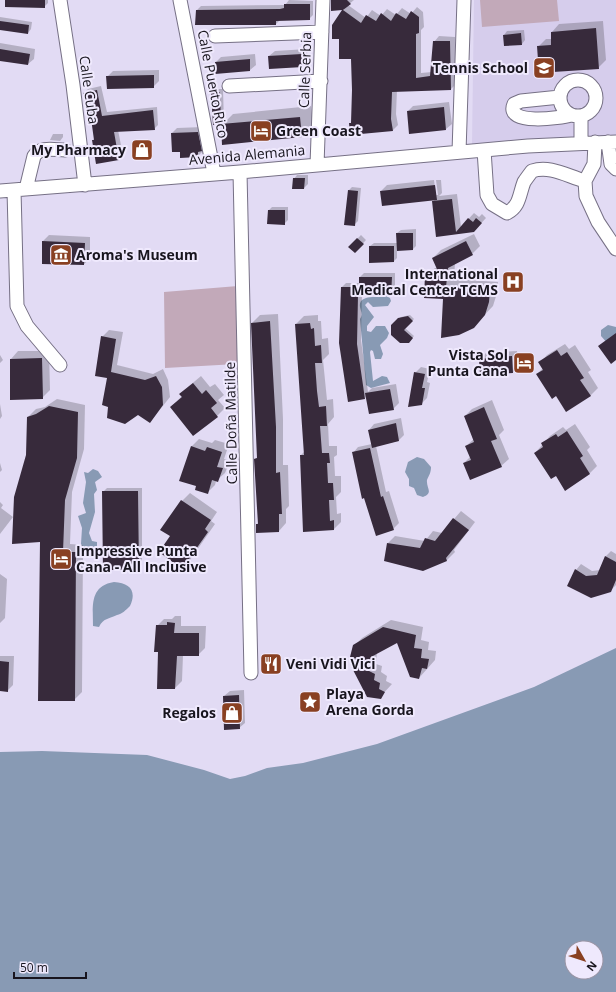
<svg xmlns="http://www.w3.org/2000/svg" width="616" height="992" font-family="'Open Sans',sans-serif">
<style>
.built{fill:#d6cdec}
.green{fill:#c2a9b9}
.water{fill:#889ab4;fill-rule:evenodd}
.shadow{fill:#0003}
.building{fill:#372a3b}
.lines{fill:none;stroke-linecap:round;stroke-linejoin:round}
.minor-casing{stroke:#767085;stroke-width:15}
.minor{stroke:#fff;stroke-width:13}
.labels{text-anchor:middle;stroke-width:4;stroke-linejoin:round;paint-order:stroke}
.poi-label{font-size:14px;font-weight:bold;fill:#18151e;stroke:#efe9fd;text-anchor:end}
.street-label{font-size:14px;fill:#18151e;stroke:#efe9fd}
</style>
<rect width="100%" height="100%" fill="#e2dbf4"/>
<path class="built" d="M474,0H616V137L472,144Z"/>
<path class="green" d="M480,0H557L559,21L482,27Z
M238,286L237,364L165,368L164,292Z"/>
<path class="water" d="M386,296L390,298L391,301L388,306L373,307L368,302L365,305L374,317L367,326V331L371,332L376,326H385L389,333L387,338L380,345L383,354L381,359H375L373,351L371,350L370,352L373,381L382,376L387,377L390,383L371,388L366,385L360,319C363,314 361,312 360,307C358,294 378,298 386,296Z
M608,325L616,327V353L601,336V330Z
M417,457L424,459L431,467C431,473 429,475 427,480C426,488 434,493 423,497L417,495L414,488L409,486V479L405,472L408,462Z
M93,469L98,471L102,477L95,482L97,490L94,494L95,512L89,533L92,541L97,542V549L90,554L88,553L81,544L82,528L78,516L86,513L83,503L86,482L84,472L88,473Z
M114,582C130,583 137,591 130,606C126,610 122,614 117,615C109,619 103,618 99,627L93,626C93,607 89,586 114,582Z
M616,648V992H0V752L42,751L147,755L204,770L230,779L245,776L267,768L303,763L377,744L534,687ZM572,948H596V972H572Z"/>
<path class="shadow" d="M6,0H48V3L44,7Z
M289,0L313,1V15L309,19L280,20L276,24L197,10L201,6L285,5Z
M331,0H354L348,5L366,18L372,10L381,16L387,9L396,15L402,8L411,14L417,7L423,12L424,27L421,30V73L432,72L434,42L439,36L455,37L456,84L451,89L397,90L396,114L398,125L393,130L352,122V58L333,25L344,9L332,10Z
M0,17L32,22L31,29L28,33L0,29Z
M603,21L606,60L598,68L553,58L538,47L546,39H552V32L559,24Z
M524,30L525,40L522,44L504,35L507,31Z
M0,43L35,49L34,59L28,64L0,60Z
M307,49L308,61L302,66L269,56L275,51Z
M255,54L256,65L250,70L216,73V62L221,57Z
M159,70V81L153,87L107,77L113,71Z
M101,86L107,112L157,107L158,125L154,129L118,130L123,155L118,159L93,140L95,138L91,110L84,93L88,89Z
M215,89H223L224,123L233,114L311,106L313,125L301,136L223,144L222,123L214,124L212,93Z
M449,102L452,124L446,129L408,111L413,106Z
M203,127V151L198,156L181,151L172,133L177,128Z
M53,134H63V137L60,141L50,140Z
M297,175H308V184L304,188L294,179Z
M434,180L436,195H438L436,180H441L442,193L439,196L457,194L461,227L474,213L479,217L482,214L486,218L474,231L437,236L433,202L435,199L381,191L387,185Z
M352,187L361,188L358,221L354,225L349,190Z
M272,207H288V220L284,224L269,210Z
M416,229V246L413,249L397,250V258L394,261L370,246L374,243H398L397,233L401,230Z
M474,234L480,246L472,254L455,263L454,279L498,282L497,293L493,306L473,327L444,298L426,276L435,268H437L433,258L441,250Z
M49,235L90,237V259L84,264L43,263V241Z
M361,235L366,240L355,252L349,247Z
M364,273H395V291L391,295L362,294L361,340L368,392L372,388L396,384L399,403L393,409L367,396L365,398L342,287L346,283H360V277Z
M278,314L283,419V465H288L289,506L286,509V523L279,531L257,524L259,522L255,459L258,457L252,323L260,315Z
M318,315V321H321L322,339L328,338L329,354L323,360L327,400L333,399L334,417L328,424L329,446H337V455L334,457L335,476H341V492L336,497L337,514L341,513V522L334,529L304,531L301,455L305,451L296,324L304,316Z
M410,315L414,319L405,328L414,336L409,342L392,325L401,317Z
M109,330L123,332L117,365L153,374L163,369L168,380L170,397L150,422L138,414L109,406V378L102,337Z
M565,344L569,349L575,345L591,370L588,372L598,388L590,396L556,395L537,374L543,368L540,363L547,355Z
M18,351H49L50,390L42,398L11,359Z
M517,351L518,366L513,372L480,359L486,353Z
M0,355L3,360L0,363Z
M421,367L430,369L427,382L430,383L427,398L421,404L415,373Z
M201,376L210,387L215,384L224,395L218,400L225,408L217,416L171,407L182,396L188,387Z
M57,399L85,405L84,449L72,492L70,544L83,545L82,692L74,700L41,541L27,455L28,417L36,409L45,407Z
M492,400L504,430L499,435L509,459L501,466L464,463L471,456L466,446L474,439L465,416L472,409Z
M0,404L2,416L0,419Z
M401,418L404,435L398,441L376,446L386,492L389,491L399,523L393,529L353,453L358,447L372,444L369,430L374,424Z
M575,424L590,447L587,450L597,466L590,473L565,489L556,475L535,453L550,436L563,427L566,430Z
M199,439L212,443L215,440L229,444L224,459L230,461L225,473L216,481L215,485L207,493L197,486L192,446Z
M0,463L2,470L0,472Z
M107,488H142V565L138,569L103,492Z
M190,493L217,512L211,521L215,524L190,560L182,567L171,536L162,530L182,501Z
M0,502L3,505L1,508L13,517L0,534Z
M461,511L475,522L454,550L455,552L447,560L423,570L388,543L395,536L425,541L433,531L442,533Z
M611,551L616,554V585L610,591L568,586L576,570L581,564L592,571L600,570L605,557Z
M0,574L7,579L5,618L0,623Z
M175,616H181V626H206L205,648L198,655H183L182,681L175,688L159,651L157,626L164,619H172Z
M391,620L423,627L421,640L429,642L428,650L436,651L435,660L419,678L398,641L377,652L376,664L382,666L381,672L387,676L386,681L392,684L380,697L354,646L362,638Z
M0,656H14L13,685L7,691L0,690Z
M244,690L245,723L239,728L224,696L230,691Z"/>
<path class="building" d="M5,0H45V8L5,7Z
M331,0H347L351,4L343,10L361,23L366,15L376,21L381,13L391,21L396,13L406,19L411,11L419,17V33L416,34V78L430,76L433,41H450L451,90L392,92L391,119L393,131L350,135L349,123H351L352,90L351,59H339V39H332V25L342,10L331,11Z
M284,4H310V20L276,21V25H195L196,10L280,9L284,8Z
M0,21L29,25L28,34L0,30Z
M596,28L599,69L553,72L552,59L538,60L537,46L551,45V32Z
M521,33L522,45L504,46L503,35Z
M0,49L30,54L28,65L0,61Z
M302,54L303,67L269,69L268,56Z
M250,59V71L215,74V62Z
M154,75V88L107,89L106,76Z
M97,90L102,116L153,110L155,130L114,132L119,160L96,164L92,140H94L90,111L87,112L83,93Z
M211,92H220L221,124L213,125Z
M444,107L446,130L409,134L407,111Z
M300,117L302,137L222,145L221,124Z
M198,132L202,151L198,152V157L180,158V152H172L171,133Z
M293,178H305L304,189H292Z
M435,185L437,200L382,206L380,191Z
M348,190L358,191L355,226L344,225Z
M452,199L456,232L468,218L473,222L476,218L482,223L474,232L436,237L432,201Z
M268,210H285V225L267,224Z
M396,233H413V250L397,251Z
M357,238L364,244L355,253L348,247Z
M42,241L85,243L84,265L42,264Z
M466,241L473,255L448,268L446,287L490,289L489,302L485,315L474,328L459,335L441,338L443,299L424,298L425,275L440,276L432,258Z
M369,246H394V262L369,263Z
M359,277H392L391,296L358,295L357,344L365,399L348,402L339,343L341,287H359Z
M408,316L413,321L404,330L413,338L409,343H400L391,335V325L398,318Z
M270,321L276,427V473L280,472L282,514H279V532L256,533V524H258L254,459L257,458L251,323Z
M310,323L311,329L314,328L315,346L321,345L322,363H315L317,391L319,407L326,406L327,426H320L322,453H329L330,463H327L328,483H333L334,500H329L330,521L334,520V530L303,532L300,455H304L295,324Z
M616,333V360L611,364L598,346Z
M101,336L116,339L111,372L145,380L156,376L162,387L163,405L150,423L138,415L125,424L107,418L108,407L102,405L107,378L95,376Z
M557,350L561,356L567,352L584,378L580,380L591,396L566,412L556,396L552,399L536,374L543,370L538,362Z
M512,356L513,373L480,375L479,359Z
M42,358L43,399L10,400V359Z
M414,372L425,374L422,388H425L422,405L408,407Z
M193,383L202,394L206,390L217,403L211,408L218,417L193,436L170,407L182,397L179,394Z
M390,389L394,410L369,414L365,393Z
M49,406L78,412L77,458L65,500L63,552H76L75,701H38L40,542L12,544L14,497L26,455L27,417L36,414Z
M484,407L497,439L491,441L502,467L470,480L463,463L471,460L465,446L474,442L464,416Z
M396,423L399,441L372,448L368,430Z
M567,431L583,456L580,458L590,474L565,491L556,476L551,479L534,453L543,447L541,443L556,434L558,437Z
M191,446L205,451L207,447L222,452L217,467L223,468L218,482L212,480L208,494L195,490L196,486L179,481Z
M370,448L381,497L383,496L394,530L376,536L364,498L362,499L352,452Z
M102,491H138L139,570H103Z
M181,500L211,520L205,529L208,532L182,569L159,552L170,536L160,530Z
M453,518L469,530L446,558L447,561L423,571L384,561L387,543L420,548L425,538L435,541Z
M605,556L616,562V580L611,592L591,598L567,586L575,569L586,576L597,575Z
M167,622L175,623L174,633H199V656H177L175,689H157L158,652H154L156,625H167Z
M383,627L416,635L414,648L422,649L421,658L429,659L427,669L422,668L419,679L410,677L397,643L371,657L369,671L375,674L374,680L380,683L379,689L385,692L381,699L367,697L351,666L350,657L353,645Z
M0,661L9,662L8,692L0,691Z
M239,695L240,729L224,730L223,696Z"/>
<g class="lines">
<g class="minor-casing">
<path id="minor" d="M60,0L73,85L85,185
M180,0L214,173
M215,36L322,32
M560 98a18 18 0 1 1 36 0a18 18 0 1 1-36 0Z
M229,86L321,81
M560,97L521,101L514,104C504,126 561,118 571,115
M581,116V143
M595,142L594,164L585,181L586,196L598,222L616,249
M608,142L611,164L616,169
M484,150L487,195L492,204L507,213C520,206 519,195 524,182C526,179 529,175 532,171C550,165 567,176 585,181
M459,152L464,0
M317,165L323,0
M240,172L251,673
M26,189L34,156C40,146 55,150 65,150
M14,190L17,306L27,326L60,365
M0,191L240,172L528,146L616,142"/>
</g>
<use href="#minor" class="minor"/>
</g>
<defs>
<g id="school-square" transform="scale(1.15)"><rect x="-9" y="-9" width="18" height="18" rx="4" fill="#894022" stroke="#efe9fd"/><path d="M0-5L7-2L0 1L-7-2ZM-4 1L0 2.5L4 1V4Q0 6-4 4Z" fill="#fff"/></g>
<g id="hotel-square" transform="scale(1.15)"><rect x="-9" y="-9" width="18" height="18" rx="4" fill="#894022" stroke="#efe9fd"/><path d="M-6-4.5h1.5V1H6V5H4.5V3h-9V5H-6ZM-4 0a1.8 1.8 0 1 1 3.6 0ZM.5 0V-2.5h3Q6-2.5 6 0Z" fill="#fff"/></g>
<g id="shop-square" transform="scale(1.15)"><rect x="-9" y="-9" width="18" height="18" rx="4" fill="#894022" stroke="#efe9fd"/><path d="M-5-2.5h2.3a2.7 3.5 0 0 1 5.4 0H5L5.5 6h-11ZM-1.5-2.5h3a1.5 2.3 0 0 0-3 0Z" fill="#fff"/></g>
<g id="museum-square" transform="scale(1.15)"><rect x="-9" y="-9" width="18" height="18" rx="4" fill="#894022" stroke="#efe9fd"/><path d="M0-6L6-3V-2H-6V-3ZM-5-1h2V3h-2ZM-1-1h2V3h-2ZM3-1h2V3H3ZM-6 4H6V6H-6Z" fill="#fff"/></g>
<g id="hospital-square" transform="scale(1.15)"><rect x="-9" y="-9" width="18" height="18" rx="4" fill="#894022" stroke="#efe9fd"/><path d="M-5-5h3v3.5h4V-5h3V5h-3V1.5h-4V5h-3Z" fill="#fff"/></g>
<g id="restaurant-square" transform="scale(1.15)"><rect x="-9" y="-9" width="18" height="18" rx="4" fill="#894022" stroke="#efe9fd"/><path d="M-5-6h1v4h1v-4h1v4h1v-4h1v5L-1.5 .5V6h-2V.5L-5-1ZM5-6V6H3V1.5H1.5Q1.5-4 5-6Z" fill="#fff"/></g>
<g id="sight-square" transform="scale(1.15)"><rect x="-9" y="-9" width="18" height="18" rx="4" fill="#894022" stroke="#efe9fd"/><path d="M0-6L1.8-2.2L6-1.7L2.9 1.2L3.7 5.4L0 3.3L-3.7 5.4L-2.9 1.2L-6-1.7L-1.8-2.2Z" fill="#fff"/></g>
</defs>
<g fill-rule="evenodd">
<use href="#school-square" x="544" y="68"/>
<use href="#hotel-square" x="261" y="131"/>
<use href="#shop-square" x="142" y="150"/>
<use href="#museum-square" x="61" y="255"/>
<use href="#hospital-square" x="513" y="282"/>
<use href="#hotel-square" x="524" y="363"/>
<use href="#hotel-square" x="61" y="559"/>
<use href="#restaurant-square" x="271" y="664"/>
<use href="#sight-square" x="310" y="702"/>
<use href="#shop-square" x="232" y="713"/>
</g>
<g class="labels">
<g class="poi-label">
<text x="528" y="73">Tennis School</text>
<text x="276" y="136" text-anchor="start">Green Coast</text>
<text x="126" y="155">My Pharmacy</text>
<text x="76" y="260" text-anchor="start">Aroma's Museum</text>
<text x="498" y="279">International<tspan x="498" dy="16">Medical Center TCMS</tspan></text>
<text x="508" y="360">Vista Sol<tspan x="508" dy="16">Punta Cana</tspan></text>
<text x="76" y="556" text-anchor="start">Impressive Punta<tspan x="76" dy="16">Cana - All Inclusive</tspan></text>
<text x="286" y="669" text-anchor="start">Veni Vidi Vici</text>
<text x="326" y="699" text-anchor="start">Playa<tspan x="326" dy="16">Arena Gorda</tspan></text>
<text x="216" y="718">Regalos</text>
</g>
<g class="street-label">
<text transform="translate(305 70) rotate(-88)" y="5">Calle Serbia</text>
<text transform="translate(213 84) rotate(79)" y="5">Calle Puerto Rico</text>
<text transform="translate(89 90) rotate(82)" y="5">Calle Cuba</text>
<text transform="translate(247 155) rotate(-5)" y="5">Avenida Alemania</text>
<text transform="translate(231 423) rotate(-91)" y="5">Calle Doña Matilde</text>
</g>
</g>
<g transform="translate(584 960) rotate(129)"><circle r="19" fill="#efe9fd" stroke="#9994a4"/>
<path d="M0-3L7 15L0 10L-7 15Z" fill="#894022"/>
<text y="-6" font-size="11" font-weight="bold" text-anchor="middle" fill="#18151e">N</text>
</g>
<path d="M14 972v6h72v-6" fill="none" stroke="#18151e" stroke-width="2"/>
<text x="20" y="972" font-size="12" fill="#18151e" stroke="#efe9fd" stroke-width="3" paint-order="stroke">50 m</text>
</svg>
